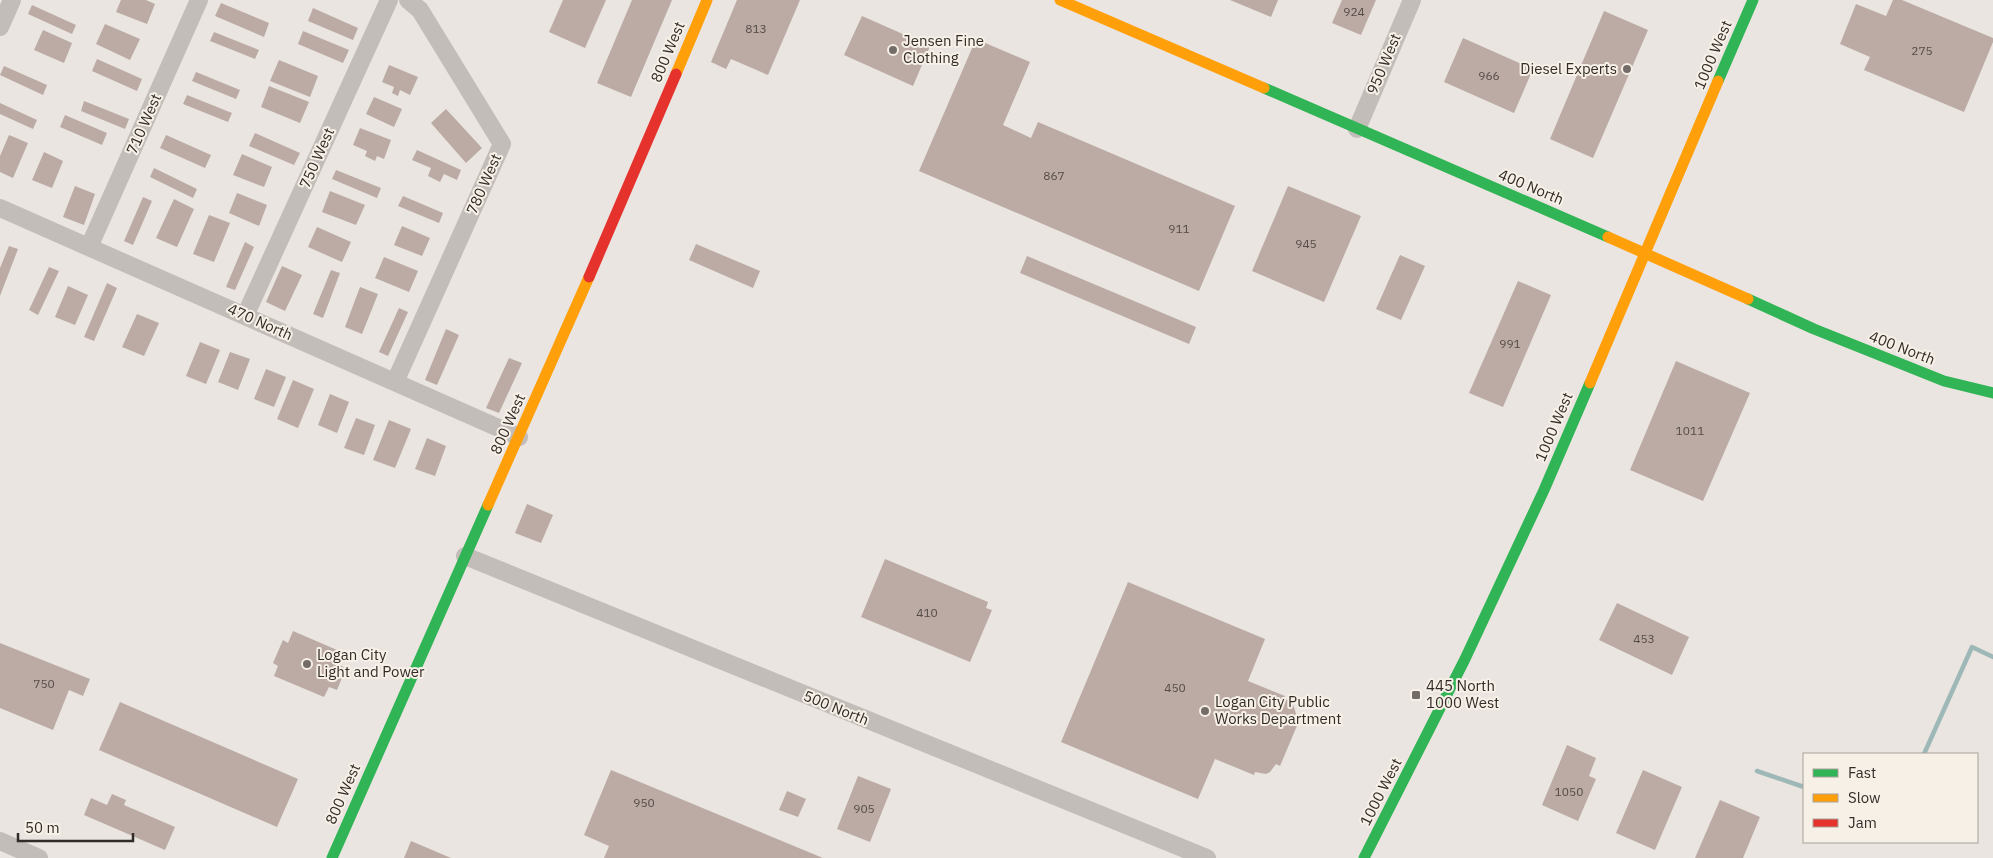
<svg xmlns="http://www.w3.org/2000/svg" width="1993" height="858" font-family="'IBM Plex Sans',sans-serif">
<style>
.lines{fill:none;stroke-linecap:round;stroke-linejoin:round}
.stream{stroke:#9eb8b8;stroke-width:4.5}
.building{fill:#bbaba4}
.street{stroke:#c2bdb9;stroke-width:18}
.fast{stroke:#30b455;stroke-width:11}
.slow{stroke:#ff9f0a;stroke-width:11}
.jam{stroke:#e5322d;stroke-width:11}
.poi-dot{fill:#736c68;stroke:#f6f0e7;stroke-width:2}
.labels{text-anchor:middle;stroke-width:4;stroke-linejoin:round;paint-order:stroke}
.number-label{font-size:12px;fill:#554b47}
.poi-label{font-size:15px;fill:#332b28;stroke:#f6f0e7;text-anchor:start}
.street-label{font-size:15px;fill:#332b28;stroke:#f6f0e7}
</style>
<rect width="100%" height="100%" fill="#eae5e0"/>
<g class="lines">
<path class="stream" d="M1924,754L1972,647L1993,657
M1757,771L1804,787"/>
</g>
<path class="building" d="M121,0H146L155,4L147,24L116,12Z
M563,0H606L585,48L549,32Z
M632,0H672L631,97L597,83Z
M737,0H800L768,75L731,59L726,69L711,62Z
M1230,0H1278L1271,17Z
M1342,0H1376L1361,35L1332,23Z
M1893,0H1902L1993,38V42L1964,112L1864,70L1870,57L1840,44L1856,4L1886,16Z
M221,3L269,23L264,37L215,16Z
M32,5L76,25L72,34L28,14Z
M313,8L358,28L353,40L308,21Z
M1604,11L1648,30L1593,158L1550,139Z
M862,16L930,46L913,86L844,55Z
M105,24L140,39L130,60L96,44Z
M43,30L72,43L64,63L34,50Z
M303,31L349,50L343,63L298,44Z
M214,32L259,50L255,59L210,41Z
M1463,38L1533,69L1514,113L1444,82Z
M976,39L1030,62L1003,125L1031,138L1038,122L1235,206L1199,291L919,171Z
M97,59L142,79L137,91L92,71Z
M279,60L318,76L310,97L270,81Z
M389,65L418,77L410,95L400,90L398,96L392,93L394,87L382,82Z
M4,66L47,85L43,95L0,75Z
M196,72L240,90L236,99L192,81Z
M269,86L309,102L300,123L261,107Z
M187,95L232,113L228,122L183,104Z
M374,97L402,109L394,127L366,114Z
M84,101L129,119L125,129L81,111Z
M0,103L37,120L33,129L0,114Z
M446,109L482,148L466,163L431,123Z
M65,115L107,133L102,145L60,127Z
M360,128L391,140L384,159L377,156L375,161L365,156L367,151L353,145Z
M255,133L300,153L294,165L249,146Z
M9,135L28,143L13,178L0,172V156Z
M166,135L211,155L205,168L160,148Z
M417,150L461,170L457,180L444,174L440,182L428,176L431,168L412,160Z
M44,152L63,161L52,188L32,180Z
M242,154L272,167L264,187L233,175Z
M154,168L197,189L193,198L150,177Z
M336,170L381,188L377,198L332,179Z
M75,186L95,194L84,225L63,217Z
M1288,186L1361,216L1324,302L1252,271Z
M330,191L365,205L356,225L322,212Z
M237,193L267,205L259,226L229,213Z
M403,196L443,213L439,223L398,206Z
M143,197L152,201L133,245L124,241Z
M174,199L194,209L177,247L156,238Z
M209,215L230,223L214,262L193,254Z
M402,226L430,238L422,256L394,245Z
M317,227L351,242L342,262L308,247Z
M245,242L254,247L235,290L226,287Z
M696,244L760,271L753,288L689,260Z
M9,246L18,249L0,296V268Z
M1400,255L1425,266L1401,320L1376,309Z
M1027,256L1196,327L1189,344L1020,273Z
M384,257L418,271L409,292L375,278Z
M282,266L302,275L285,311L266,302Z
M49,267L59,271L38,315L29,310Z
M331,270L340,273L323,318L313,314Z
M1518,281L1551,295L1503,407L1469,393Z
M107,283L117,288L94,341L84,337Z
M68,286L88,295L75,325L55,317Z
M360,287L378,294L362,334L345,327Z
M399,308L408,312L388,356L379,352Z
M137,314L159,323L144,356L122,347Z
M446,329L459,335L437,385L425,380Z
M200,342L220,350L206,384L186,376Z
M230,352L250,359L238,390L218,382Z
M509,358L522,363L499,413L486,408Z
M1676,361L1750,393L1703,501L1630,470Z
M266,369L286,377L274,407L254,399Z
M293,380L314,389L298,428L277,419Z
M330,394L349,402L337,433L318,425Z
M356,418L375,425L364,455L344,448Z
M389,420L411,429L395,468L373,460Z
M427,438L446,446L435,476L415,469Z
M527,504L553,515L541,543L515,533Z
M885,559L988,602L986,608L992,610L970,662L861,617Z
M1128,582L1265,639L1248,681L1285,696L1284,698L1291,702L1294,707L1296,714L1294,719L1299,721L1280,766L1276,764L1270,772L1266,774L1255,772L1254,775L1215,759L1198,799L1061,742Z
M1617,603L1689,637L1672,675L1599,640Z
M293,631L344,653L339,665L346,668L337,690L329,687L324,697L274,676L278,666L273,663L283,640L288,643Z
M0,643L90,679L83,696L69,690L53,730L0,708Z
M120,702L298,779L277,827L99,750Z
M1567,745L1596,758L1589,776L1596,779L1578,821L1542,805Z
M611,770L823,858H604L609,846L584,835Z
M1643,770L1682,787L1655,850L1616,833Z
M858,776L891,789L870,842L837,829Z
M787,791L806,799L798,817L779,810Z
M112,794L126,800L124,805L175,827L165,850L84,815L91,798L107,805Z
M1720,800L1760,817L1743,858H1695Z
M411,841L451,858H404Z"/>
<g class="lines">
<path class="street" d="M0,27L12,0
M1357,129L1412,0
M0,208L519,437
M89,247L199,0
M245,316L389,0
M395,382L502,144L420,10L408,0
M465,556L1207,858
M0,841L39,858"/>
<path class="fast" d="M1718,81L1753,0
M1264,88L1608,237
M1748,299L1814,329L1944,381L1993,393
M332,858L488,505
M1364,858L1465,659L1544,490L1590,383"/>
<path class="slow" d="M1060,0L1264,88
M676,74L707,0
M1608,237L1748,299
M1590,383L1718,81
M488,505L589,277"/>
<path class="jam" d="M589,277L676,74"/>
</g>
<g class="poi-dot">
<circle cx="893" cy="50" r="5"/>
<circle cx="1627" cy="69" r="5"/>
<circle cx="307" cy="664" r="5"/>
<rect x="1411" y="690" width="10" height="10" rx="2.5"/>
<circle cx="1205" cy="711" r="5"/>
</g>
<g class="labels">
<g class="number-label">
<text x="1354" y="16">924</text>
<text x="756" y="33">813</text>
<text x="1922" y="55">275</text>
<text x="1489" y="80">966</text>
<text x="1054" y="180">867</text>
<text x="1179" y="233">911</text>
<text x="1306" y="248">945</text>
<text x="1510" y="348">991</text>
<text x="1690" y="435">1011</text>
<text x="927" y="617">410</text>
<text x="1644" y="643">453</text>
<text x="44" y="688">750</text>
<text x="1175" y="692">450</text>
<text x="1569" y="796">1050</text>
<text x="644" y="807">950</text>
<text x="864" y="813">905</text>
</g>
<g class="poi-label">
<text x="903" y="46">Jensen Fine<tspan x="903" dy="17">Clothing</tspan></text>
<text x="1617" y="74" text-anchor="end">Diesel Experts</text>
<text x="317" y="660">Logan City<tspan x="317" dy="17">Light and Power</tspan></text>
<text x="1426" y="691">445 North<tspan x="1426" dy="17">1000 West</tspan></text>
<text x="1215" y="707">Logan City Public<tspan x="1215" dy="17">Works Department</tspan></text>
</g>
<g class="street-label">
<text transform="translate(668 52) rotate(-67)" y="5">800 West</text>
<text transform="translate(1713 55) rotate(-67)" y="5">1000 West</text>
<text transform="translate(1384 64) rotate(-67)" y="5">950 West</text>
<text transform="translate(144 124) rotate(-66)" y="5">710 West</text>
<text transform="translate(317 158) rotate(-66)" y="5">750 West</text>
<text transform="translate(484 184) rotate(-66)" y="5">780 West</text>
<text transform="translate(1531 187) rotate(23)" y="5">400 North</text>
<text transform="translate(260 322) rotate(24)" y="5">470 North</text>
<text transform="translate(1902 348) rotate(21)" y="5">400 North</text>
<text transform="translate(508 424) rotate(-66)" y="5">800 West</text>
<text transform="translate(1554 427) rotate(-67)" y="5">1000 West</text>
<text transform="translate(836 708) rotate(22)" y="5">500 North</text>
<text transform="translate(1381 792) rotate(-63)" y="5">1000 West</text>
<text transform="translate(343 794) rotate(-66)" y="5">800 West</text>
</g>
</g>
<rect x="1803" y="753" width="175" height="90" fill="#f6f0e7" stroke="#a8a19b"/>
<rect x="1813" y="769" width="25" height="8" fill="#30b455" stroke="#a8a19b"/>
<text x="1848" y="778" font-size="15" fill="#332b28">Fast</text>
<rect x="1813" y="794" width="25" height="8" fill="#ff9f0a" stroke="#a8a19b"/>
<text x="1848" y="803" font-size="15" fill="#332b28">Slow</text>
<rect x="1813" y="819" width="25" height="8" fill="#e5322d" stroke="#a8a19b"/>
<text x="1848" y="828" font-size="15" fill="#332b28">Jam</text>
<path d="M18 833v8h115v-8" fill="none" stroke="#332b28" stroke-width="2.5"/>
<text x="25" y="833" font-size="15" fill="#332b28" stroke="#f6f0e7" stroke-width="4" paint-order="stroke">50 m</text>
</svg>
